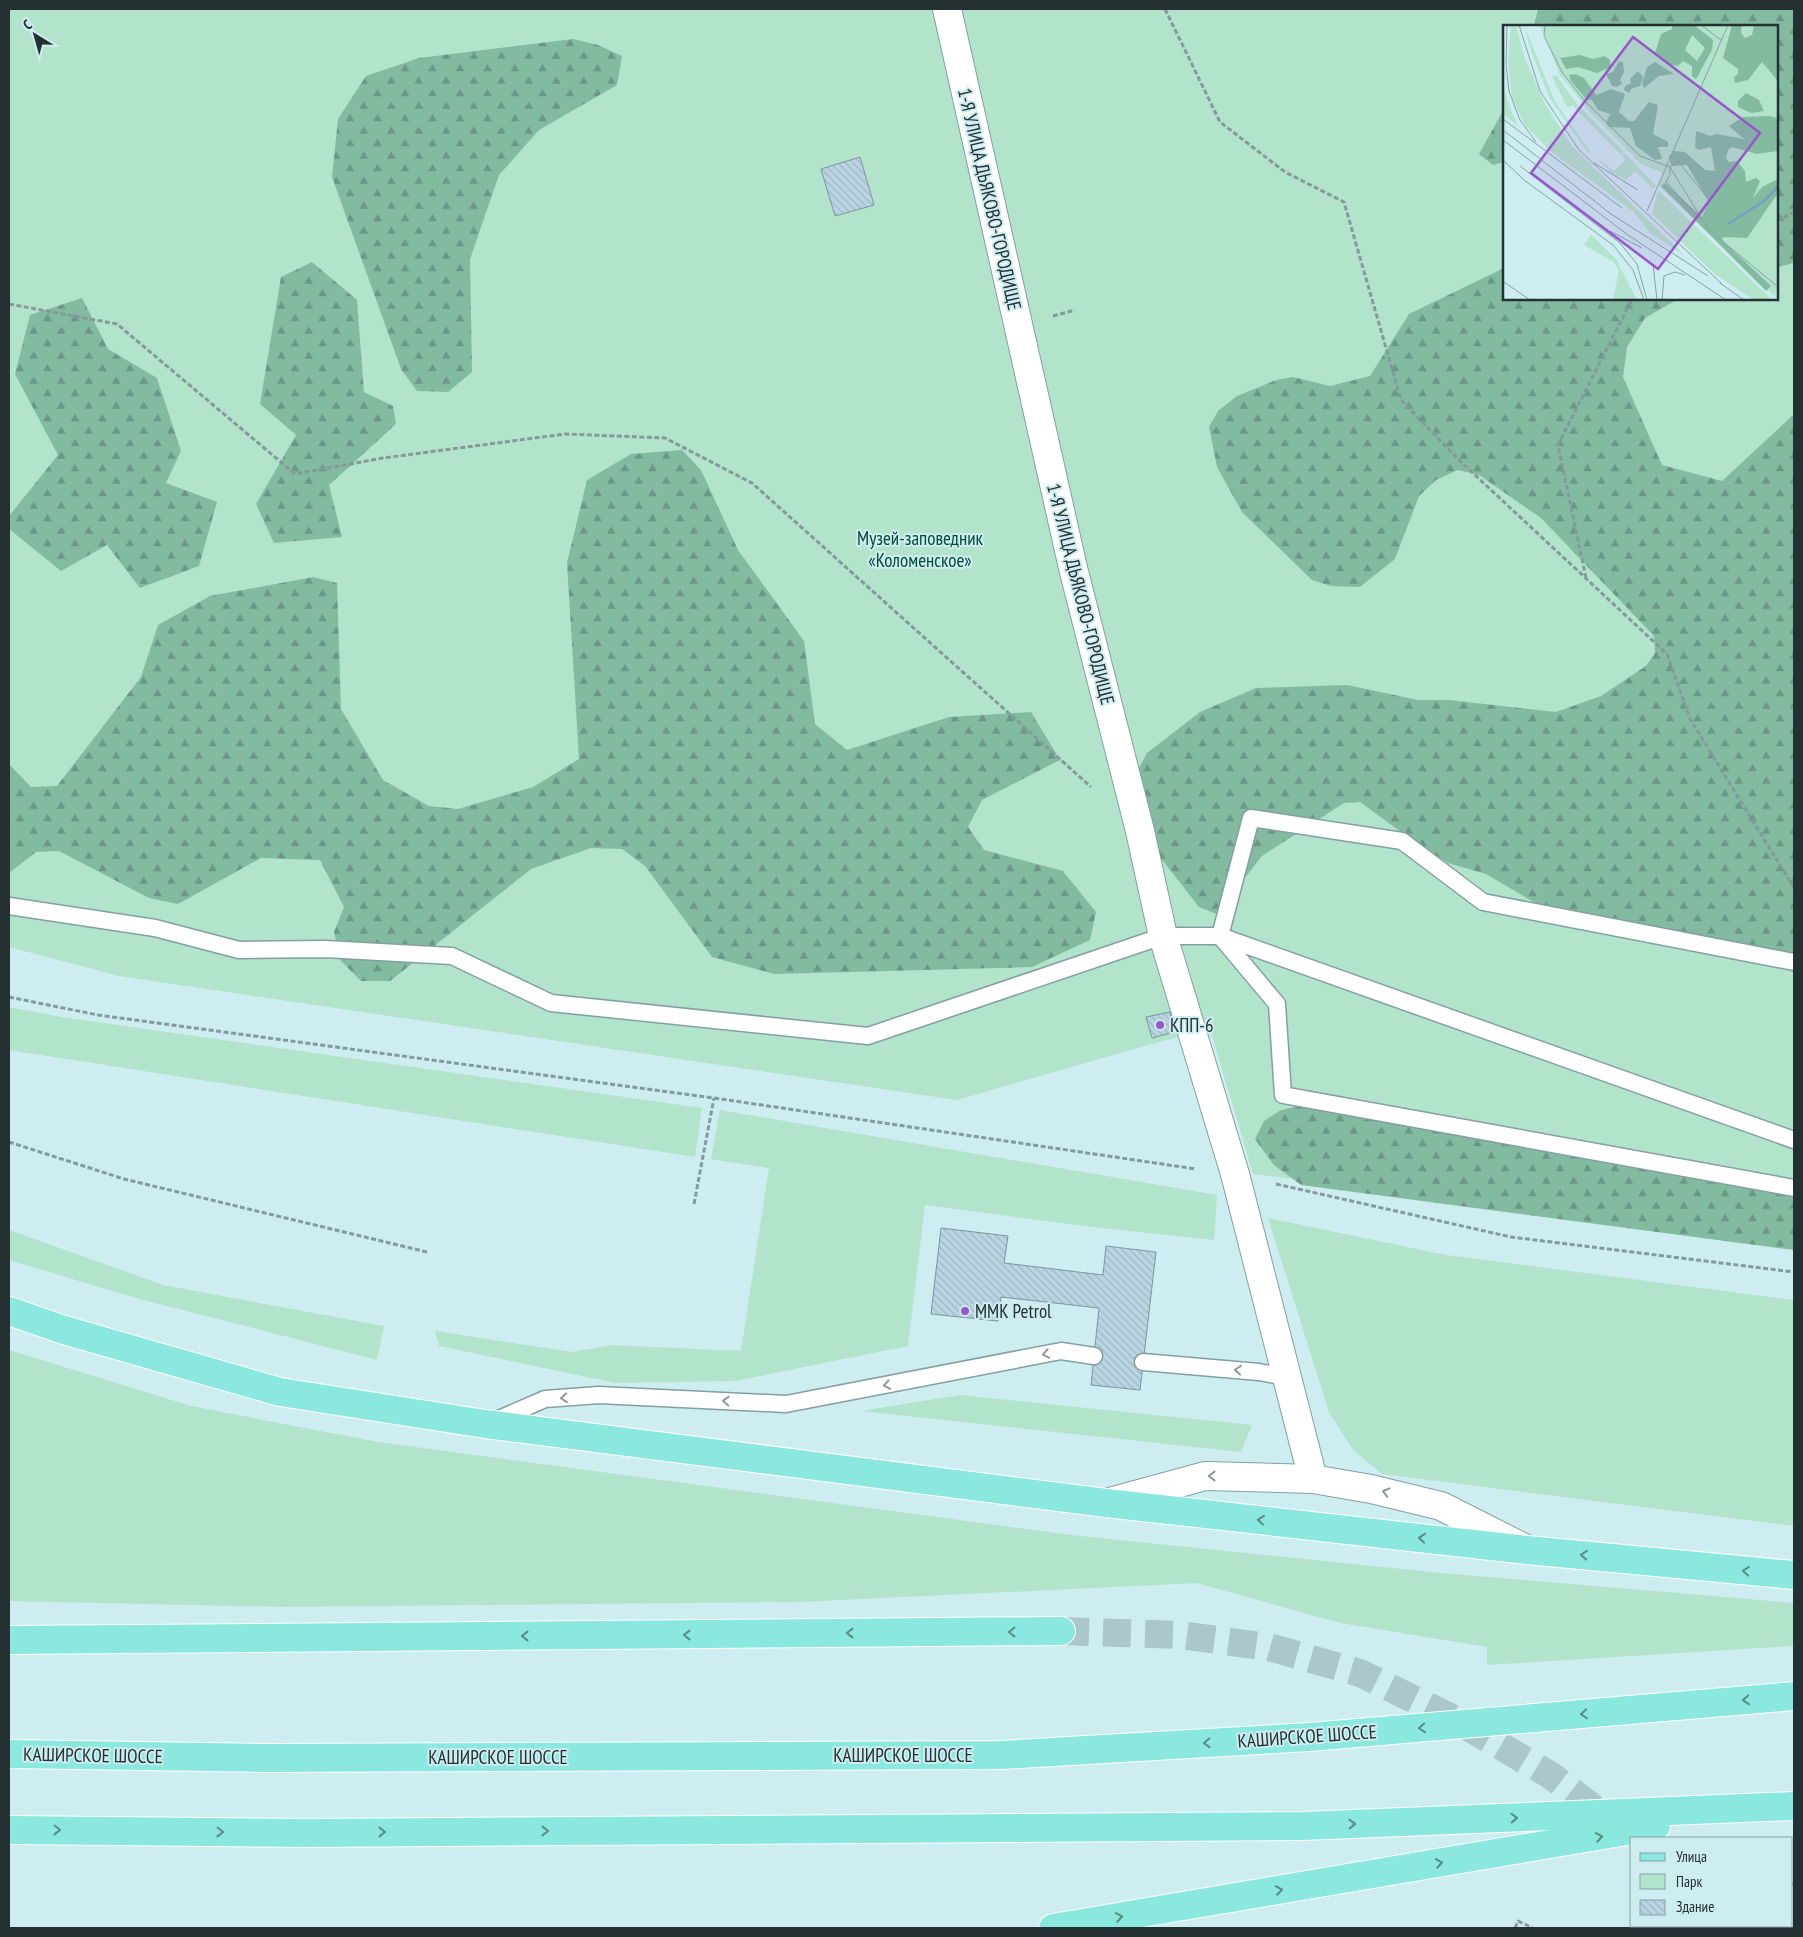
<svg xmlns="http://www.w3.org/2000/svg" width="1803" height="1937" font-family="'PT Sans Narrow',sans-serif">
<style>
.green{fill:#b2e3cb;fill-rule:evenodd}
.forest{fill:url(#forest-firs)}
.building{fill:url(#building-back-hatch);stroke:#7b95a1}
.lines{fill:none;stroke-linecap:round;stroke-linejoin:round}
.primary-tunnel{stroke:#abc7cb;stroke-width:28;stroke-dasharray:28 14;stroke-linecap:butt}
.lane-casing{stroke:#82a0a4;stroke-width:19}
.street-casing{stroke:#82a0a4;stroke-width:30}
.primary-casing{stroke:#fff;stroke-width:30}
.path{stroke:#839a9d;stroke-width:3;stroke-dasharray:5 2.5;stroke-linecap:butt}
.lane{stroke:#fff;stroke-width:16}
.street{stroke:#fff;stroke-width:28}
.primary{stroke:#8ae8df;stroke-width:28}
.oneway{stroke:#929898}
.oneway2{stroke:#578c88}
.poi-dot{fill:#9756cb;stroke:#cdedf1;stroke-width:2}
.labels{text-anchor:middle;stroke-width:4;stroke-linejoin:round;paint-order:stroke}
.street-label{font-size:19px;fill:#243032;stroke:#cdedf1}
.park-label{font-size:19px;fill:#004c35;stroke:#cdedf1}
.poi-label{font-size:19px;fill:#243032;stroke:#cdedf1;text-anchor:start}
.inset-river{fill:none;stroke:#779fc3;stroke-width:2.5}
.inset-road{fill:none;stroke:#89a1a5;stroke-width:1}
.view{fill:#9756cb;fill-opacity:0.15;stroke:#9756cb;stroke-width:2.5}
.inset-edge{fill:none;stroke:#243032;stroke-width:2.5}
</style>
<defs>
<pattern id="forest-firs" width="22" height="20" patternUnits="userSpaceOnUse" patternTransform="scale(1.25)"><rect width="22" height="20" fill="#83bba1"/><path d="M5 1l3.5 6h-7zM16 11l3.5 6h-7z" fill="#6b9884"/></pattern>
<pattern id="building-back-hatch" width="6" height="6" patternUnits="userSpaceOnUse" patternTransform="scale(1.25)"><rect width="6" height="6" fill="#b9d5e1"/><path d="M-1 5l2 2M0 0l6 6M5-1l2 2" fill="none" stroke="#9fb7c2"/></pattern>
</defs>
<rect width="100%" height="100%" fill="#cdedf1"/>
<path class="green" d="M9,9H1794V1240L1253,1174L1210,1029L1148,1045L957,1100L119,976L9,947ZM1504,26H1777V299H1504Z
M9,1007L61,1017L702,1108L695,1157L9,1050Z
M720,1110L1217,1195L1214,1240L1092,1227L925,1205L908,1346L735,1381L616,1383L439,1346L435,1331L572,1352L611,1345L741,1351L769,1168L711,1159Z
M1268,1218L1446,1255L1794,1300V1526L1382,1474L1353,1450L1329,1412Z
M9,1230L163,1285L384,1326L377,1360L136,1298L9,1260Z
M9,1350L191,1406L378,1442L1071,1535L1441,1573L1794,1603V1646L1487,1665V1647L1340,1623L1197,1583L799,1602L283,1607L9,1601Z
M960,1395L1252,1425L1241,1452L861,1411Z"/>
<path class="forest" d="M1538,9H1794V263L1777,267V26H1534Z
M573,39L598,45L622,56L617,85L539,130L499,175L470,259L472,372L448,392L417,391L401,369L332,177L338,119L366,76L419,58Z
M1504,109V162L1493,165L1479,154Z
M312,262L357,300L364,392L393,406L396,424L329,485L342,537L274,543L256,504L296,435L260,404L281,277Z
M1504,268V299H1678L1645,318L1627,347L1623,377L1662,465L1722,481L1792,416L1794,417V973L1767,955L1734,942L1611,929L1559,917L1486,874L1448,863L1424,849L1360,802L1344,803L1262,856L1217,914L1199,907L1138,829L1132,781L1147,753L1200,712L1256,688L1347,685L1418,700H1449L1556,712L1601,696L1646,666L1655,653L1654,636L1541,518L1479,475L1458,470L1436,480L1419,496L1395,559L1360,587L1331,586L1312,580L1242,512L1217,467L1209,427L1218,411L1237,396L1276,380L1293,377L1330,386L1370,376L1409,314Z
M82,298L108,349L157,378L181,451L166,483L217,502L199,566L140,588L107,545L61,571L9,529V516L58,455L15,374L30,315Z
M682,450L701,470L738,550L804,641L815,724L847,750L949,717L1031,712L1060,760L982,800L968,827L984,850L1063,871L1096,912L1090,940L1032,967L774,974L712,957L645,866L622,849L591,848L531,869L390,981H361L341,961L334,932L344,907L320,860L261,858L178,904L149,898L59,851L36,852L9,873V764L31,787L57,786L141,677L158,625L210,596L313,577L337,583L341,709L383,780L429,806L458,809L533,787L579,759L567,563L587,480L631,454Z
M1320,1101L1794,1186V1250L1301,1185L1274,1165L1255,1139L1264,1121L1281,1110Z"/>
<path class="building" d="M860,157L874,205L835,216L821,169Z
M1170,1012L1174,1032L1152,1038L1146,1017Z
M941,1228L1008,1236L1004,1263L1103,1275L1106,1246L1156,1252L1140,1390L1091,1385L1099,1308L1001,1297L998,1321L931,1314Z"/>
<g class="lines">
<path class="primary-tunnel" d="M1061,1631L1180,1635L1269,1647L1360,1673L1458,1721L1550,1775L1614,1824"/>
<g class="lane-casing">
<path id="lane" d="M9,906L155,928L239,950L325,949L452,956L551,1003L868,1036L1163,936H1220L1794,1140
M1794,962L1483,902L1402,841L1251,818L1220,936L1277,1004L1283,1095L1794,1188
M1143,1362L1259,1372L1286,1377
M492,1422L545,1399L599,1395L786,1404L1061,1351L1094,1356"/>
</g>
<g class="street-casing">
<path id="street" d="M947,9L1073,568L1140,831L1163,936L1235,1174L1313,1479
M1106,1503L1205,1476L1313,1479L1371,1489L1441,1506L1526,1549"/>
</g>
<g class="primary-casing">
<path id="primary" d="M9,1311L64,1330L280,1392L485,1424L1106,1503L1527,1550L1794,1575
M9,1640L1061,1631
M9,1754L265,1758L1001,1755L1310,1737L1794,1696
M9,1830L308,1833L1303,1826L1794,1806
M1729,1926L1732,1928
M1053,1928L1656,1826"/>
</g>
<path class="path" d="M1165,9L1220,122L1285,172L1344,202L1401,400L1460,461L1667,654L1690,719L1794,888
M1777,221L1794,212
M9,304L117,324L295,474L383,458L565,434L665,438L752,483L1091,787
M1053,316L1075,310
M1586,578L1558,445L1632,299
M9,997L98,1015L714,1098L1196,1169
M9,1142L124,1179L427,1252
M1276,1184L1511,1237L1794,1272
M694,1204L714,1098
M1792,1885L1794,1884
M1515,1928L1518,1921L1533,1928"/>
<use href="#lane" class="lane"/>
<use href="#street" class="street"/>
<use href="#primary" class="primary"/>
</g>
<defs><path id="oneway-chevron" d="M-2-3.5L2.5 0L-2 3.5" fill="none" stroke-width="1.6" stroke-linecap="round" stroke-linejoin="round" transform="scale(1.25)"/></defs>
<g class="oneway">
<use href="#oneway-chevron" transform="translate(1046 1354) rotate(169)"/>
<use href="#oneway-chevron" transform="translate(1238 1370) rotate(-175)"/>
<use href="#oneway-chevron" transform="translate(887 1385) rotate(169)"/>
<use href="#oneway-chevron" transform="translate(564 1398) rotate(176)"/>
<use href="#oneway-chevron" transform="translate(726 1401) rotate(-177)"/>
<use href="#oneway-chevron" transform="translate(1212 1476) rotate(180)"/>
<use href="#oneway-chevron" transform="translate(1386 1492) rotate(-166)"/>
</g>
<g class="oneway2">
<use href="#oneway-chevron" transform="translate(1261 1520) rotate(-174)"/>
<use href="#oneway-chevron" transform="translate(1422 1538) rotate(-174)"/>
<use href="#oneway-chevron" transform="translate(1584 1555) rotate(-175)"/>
<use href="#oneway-chevron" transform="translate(1746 1571) rotate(-175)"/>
<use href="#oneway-chevron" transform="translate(1012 1632) rotate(180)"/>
<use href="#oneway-chevron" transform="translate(850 1633) rotate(180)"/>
<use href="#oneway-chevron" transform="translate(687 1635) rotate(180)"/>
<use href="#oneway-chevron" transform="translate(525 1636) rotate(180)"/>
<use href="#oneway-chevron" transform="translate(1746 1700) rotate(175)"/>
<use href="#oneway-chevron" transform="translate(1584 1714) rotate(175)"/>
<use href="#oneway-chevron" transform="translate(1422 1728) rotate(175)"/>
<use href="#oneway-chevron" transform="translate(1207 1743) rotate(177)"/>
<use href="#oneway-chevron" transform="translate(1514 1818) rotate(-2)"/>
<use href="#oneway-chevron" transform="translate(1352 1824) rotate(-2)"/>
<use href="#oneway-chevron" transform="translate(57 1830) rotate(1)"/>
<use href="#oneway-chevron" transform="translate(545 1831)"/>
<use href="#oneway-chevron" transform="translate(220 1832) rotate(1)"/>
<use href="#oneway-chevron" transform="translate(382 1832)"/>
<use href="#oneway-chevron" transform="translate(1599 1837) rotate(-10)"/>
<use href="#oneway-chevron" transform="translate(1439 1863) rotate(-9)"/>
<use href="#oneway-chevron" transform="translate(1279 1890) rotate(-9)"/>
<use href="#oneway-chevron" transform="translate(1119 1917) rotate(-10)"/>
</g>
<g class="poi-dot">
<circle cx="1160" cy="1025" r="5"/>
<circle cx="965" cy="1311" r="5"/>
</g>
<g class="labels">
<g class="street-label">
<text transform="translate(990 199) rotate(77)" y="7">1-Я УЛИЦА ДЬЯКОВО-ГОРОДИЩЕ</text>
<text transform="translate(1081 594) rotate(76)" y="7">1-Я УЛИЦА ДЬЯКОВО-ГОРОДИЩЕ</text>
<text transform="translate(1307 1736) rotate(-4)" y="7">КАШИРСКОЕ ШОССЕ</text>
<text transform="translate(93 1755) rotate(1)" y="7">КАШИРСКОЕ ШОССЕ</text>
<text x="903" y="1762">КАШИРСКОЕ ШОССЕ</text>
<text x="498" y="1764">КАШИРСКОЕ ШОССЕ</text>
</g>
<g class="park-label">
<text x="920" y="545">Музей-заповедник<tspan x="920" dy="22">«Коломенское»</tspan></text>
</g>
<g class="poi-label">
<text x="1170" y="1032">КПП-6</text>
<text x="975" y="1318">ММК Petrol</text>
</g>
</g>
<g transform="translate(1503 25)">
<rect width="275" height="275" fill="#cdedf1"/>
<path d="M8,0H13L21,31L42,79L69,121L182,231L147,208L131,187L47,126L22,100L9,72L5,34ZM21,0L52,77L87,126L85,128L46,72L28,26ZM37,0H275V266L271,271L156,161L161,148L139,140L87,87L57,50ZM53,50L74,79L121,127L118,130L70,81L64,82L49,52ZM0,59L6,81L15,101L0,89ZM122,128L153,161L150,164L132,146L123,155L109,148L90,130L111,146L122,135L119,131ZM155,165L266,272V275H251L213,250L149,189ZM88,210L112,233L134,275H110L116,245L111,237L81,220Z" fill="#b2e3cb"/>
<path d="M169,0H191L210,15L209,25L193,54L189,51V41L180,36L175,41L169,40L152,28L158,9L169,4ZM189,10L202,23L194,36L182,25ZM229,0H239L238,8L242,13L249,10L251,0H275V56L259,37L245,55L232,58L231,52L235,49V44L220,33ZM77,30L90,34L102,31L107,35L108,42L94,48L75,42L63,44L57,33ZM116,36L120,37L121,47L117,55L119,59L114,62L109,61L103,49L110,47ZM152,37L171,49L156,51L141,63L139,59L144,42ZM135,46L140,52L137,61L128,64L126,68L121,65L122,61L128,58L127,54ZM72,49L81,53L93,70L108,64L122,69L116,87L126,96H131L146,77L155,80L150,109L165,117V122H155L159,134L152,135L133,121L127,103L106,102L103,98L107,89L95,85L89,75L83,74L68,56L66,50ZM243,68L256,75L261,86L248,88L235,82V76ZM266,91L275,93V126L254,129L229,122L225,125L223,133L226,137L234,136L242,146L243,157L253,153L257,156L250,173L259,162L275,154V168L244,213L220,212L219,215L268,261L263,266L158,161L162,158L199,192L206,177L184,140L168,141L166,131L171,126L182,127L202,145L212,146L208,122L195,125L192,122L193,106L207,111L213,109L241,114L226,101L240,92Z" fill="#83bba1" fill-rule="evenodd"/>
<path class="inset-river" d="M225,199L261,176L275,162"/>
<path class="inset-road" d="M4,0L3,39L6,66L17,95L33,117M16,0L37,66L76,125L219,259M42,0L41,11L59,47L81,75L137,131L167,142L205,204L275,262M198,0L218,15M0,94L119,183M0,105L108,189L205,251M0,115L125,210L223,275M0,135L21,155L110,220L130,245L141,275M175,136L207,176L196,193L163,157L167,150V142ZM91,138L135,165M17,141L117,218L134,239L144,275M144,186L225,0M107,206L139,223M150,239L154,275M1,257L27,275M217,258L241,275M159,275L161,251L172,247L182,250"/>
<path class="view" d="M130,12L257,108L155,244L28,148Z"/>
<rect width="275" height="275" class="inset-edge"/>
</g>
<rect width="1803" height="1937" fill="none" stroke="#243032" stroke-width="20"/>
<rect x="1630" y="1837" width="162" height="90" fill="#cdedf1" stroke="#89a1a5"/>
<rect x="1640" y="1853" width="25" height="8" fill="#8ae8df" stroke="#89a1a5"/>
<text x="1676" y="1862" font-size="15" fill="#243032">Улица</text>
<rect x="1640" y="1874" width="25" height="15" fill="#b2e3cb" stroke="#89a1a5"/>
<text x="1676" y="1887" font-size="15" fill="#243032">Парк</text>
<rect x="1640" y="1900" width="25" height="15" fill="url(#building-back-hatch)" stroke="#89a1a5"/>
<text x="1676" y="1912" font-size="15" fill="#243032">Здание</text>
<g transform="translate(35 35) rotate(323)" stroke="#cdedf1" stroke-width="4" paint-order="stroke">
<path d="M0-4L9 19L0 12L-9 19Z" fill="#243032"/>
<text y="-8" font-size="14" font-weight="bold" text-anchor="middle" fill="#243032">С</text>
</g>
</svg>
